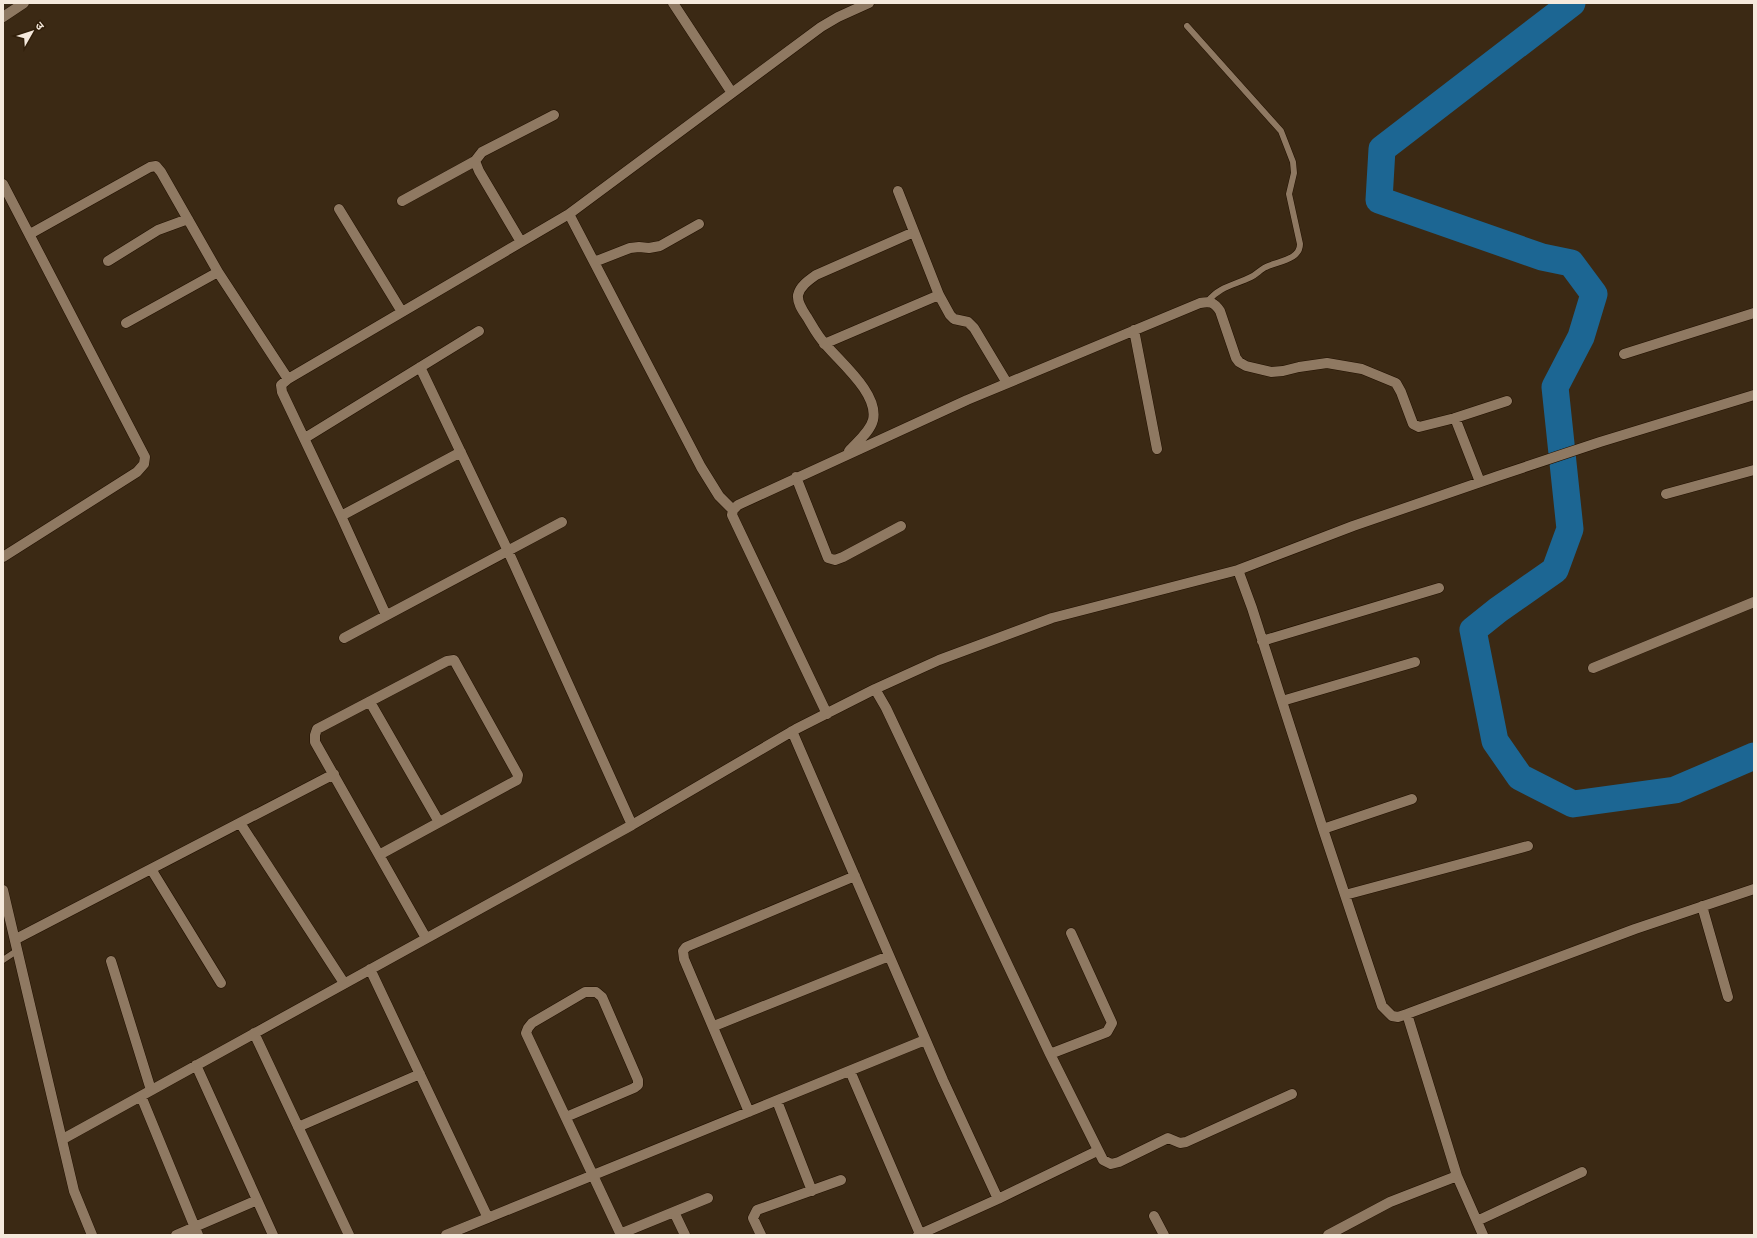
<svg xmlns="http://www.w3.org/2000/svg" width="1757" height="1238" font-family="Quicksand,'Noto Sans Devanagari',sans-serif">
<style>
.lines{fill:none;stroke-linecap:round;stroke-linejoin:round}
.river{stroke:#1c6693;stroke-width:27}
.service-casing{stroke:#210;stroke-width:7}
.minor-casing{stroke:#210;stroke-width:11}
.tertiary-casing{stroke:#210;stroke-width:11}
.service{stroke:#8f7962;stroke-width:6}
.minor{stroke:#8f7962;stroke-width:10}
.tertiary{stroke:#8f7962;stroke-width:10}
</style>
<rect width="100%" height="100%" fill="#3b2914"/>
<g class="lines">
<path class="river" d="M1572,3L1382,149L1379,200L1542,257L1571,263L1594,294L1581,337L1555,387L1570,529L1555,570L1498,610L1473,630L1495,741L1520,777L1573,804L1675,790L1754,756"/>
<g class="service-casing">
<path id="service" d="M1187,26L1281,131L1293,162L1294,173L1289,194L1300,244C1300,260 1278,261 1266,267C1261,269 1257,274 1251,277C1235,285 1220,286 1208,301
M3,960L18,950"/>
</g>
<g class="minor-casing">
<path id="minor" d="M673,3L732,93
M3,17L24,3
M3,184L145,457L144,464L137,472L3,557
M898,191L939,295L950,315L954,319L968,322L974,328L1007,383
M402,201L475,161
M339,209L402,312
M569,214L701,467L719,496L733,510
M30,234L150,167L156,166L161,172L218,272L288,379
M521,242L479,171L475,161L482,152L554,115
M108,261L158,230L188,219
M594,262L630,248L639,247L649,248L660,246L699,224
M126,323L218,272
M1134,330L1157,449
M824,344L939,295
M1624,354L1754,313
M420,367L508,551L632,825
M1455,418L1480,482
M305,438L479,331
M849,451C857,442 870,432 873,420C879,394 841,363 826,345C818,337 813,327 807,317C803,311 797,303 798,295C800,286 809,280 816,275L914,232
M796,477L828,558L835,560L843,557L901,526
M1666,494L1754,470
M341,516L461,452
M1238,570L1252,608L1323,829L1382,1006L1392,1016L1398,1017L1407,1014L1635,929L1754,889
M386,615L341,516L282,392L281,385L288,379L569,214L821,27L838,17L869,3
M344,638L562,522
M1262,641L1439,588
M1593,668L1754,602
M875,689L886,708L1050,1054L1103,1160L1111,1164L1119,1162L1168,1138L1180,1143L1186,1142L1292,1094
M1282,701L1415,662
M370,702L439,822
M827,714L732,515L733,510L738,505L967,400L1200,303C1210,301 1214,302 1220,311L1236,358L1239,362L1246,366L1271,372L1283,371L1299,367L1327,363L1362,369L1396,383L1401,392L1413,424L1419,427L1455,418L1507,401
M792,731L943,1080L998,1199
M240,823L344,983
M1323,829L1412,799
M379,855L517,780L518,775L454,660L447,661L321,727L317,729L315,735V742L426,938
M151,869L221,983
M1345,895L1528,846
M1702,906L1728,997
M16,939L334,774
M111,961L151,1090
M370,969L488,1218
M1407,1014L1457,1176
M714,1026L889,956
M254,1033L349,1235
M1050,1054L1107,1032L1112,1023L1071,933
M196,1065L273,1235
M850,1071L920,1234
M141,1096L198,1235
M777,1101L812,1191
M749,1112L684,959L683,951L686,947L855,876
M566,1117L634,1088L638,1085V1080L602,997L596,992H585L532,1023L528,1028L526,1033L621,1235
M298,1127L420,1074
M63,1139L632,825L796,729L875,689L939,660L1052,618L1238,570L1353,526L1498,476L1600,442L1754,395
M674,1212L685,1235
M1154,1216L1164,1235
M1477,1221L1582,1172
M620,1234L708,1198
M176,1235L257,1200
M446,1235L925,1040
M761,1235L753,1218L757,1210L841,1180
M918,1235L998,1199L1097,1151
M1328,1235L1390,1202L1457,1176L1483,1235"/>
</g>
<g class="tertiary-casing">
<path id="tertiary" d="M3,890L74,1191L92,1235"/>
</g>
<use href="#service" class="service"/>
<use href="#minor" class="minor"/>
<use href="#tertiary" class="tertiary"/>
</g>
<rect width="1757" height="1238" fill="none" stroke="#f5e9dc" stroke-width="8"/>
<g transform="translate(32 32) rotate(51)" stroke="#311f0a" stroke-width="3" paint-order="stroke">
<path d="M0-3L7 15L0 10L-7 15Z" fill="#f5e9dc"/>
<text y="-6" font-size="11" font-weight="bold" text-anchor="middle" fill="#f5e9dc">उ</text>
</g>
</svg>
